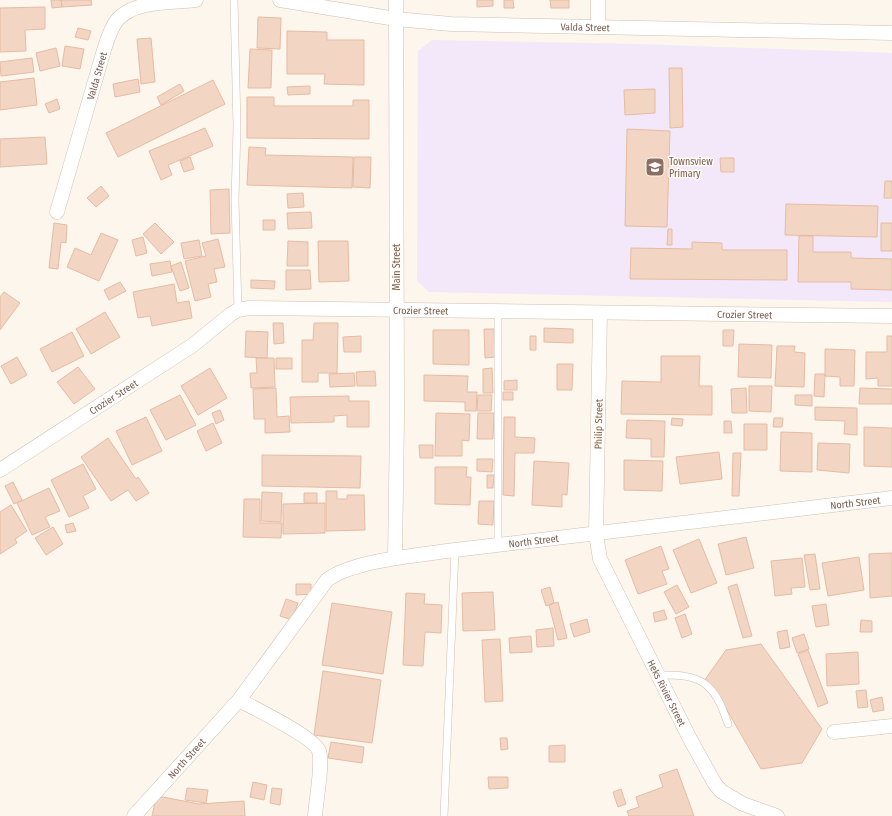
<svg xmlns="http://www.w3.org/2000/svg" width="892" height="816" font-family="'Fira Sans Condensed',sans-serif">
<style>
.education{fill:#f3e8fa}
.building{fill:#f3d5c3;stroke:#e6bba3}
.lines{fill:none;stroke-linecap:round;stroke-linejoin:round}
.service-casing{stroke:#d1beb0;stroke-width:8}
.minor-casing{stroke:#d1beb0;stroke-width:15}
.service{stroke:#fff;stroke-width:7}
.minor{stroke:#fff;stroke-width:14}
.labels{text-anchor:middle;stroke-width:3;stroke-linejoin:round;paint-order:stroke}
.street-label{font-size:10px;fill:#7a5c4d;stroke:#fffaf3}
.education-label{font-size:10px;fill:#785e54;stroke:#fffaf3;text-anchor:start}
</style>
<rect width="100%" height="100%" fill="#fdf6ec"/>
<path class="education" d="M432,40L640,44L892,53V302L429,292L417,281L418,51Z"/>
<path class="building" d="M51,0H61L62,7L52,8Z
M61,0H91L92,5L62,7Z
M477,0H493V6L477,7Z
M504,0H513L514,8H504Z
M550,0H569V8H551Z
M45,7V29L25,30L26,51L0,52V8Z
M258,17L281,18L280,49L257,48Z
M78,28L91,31L88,40L75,37Z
M287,31L327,32V40H364V85L324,84L325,74H287Z
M151,38L155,82L141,84L137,39Z
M65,46L84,49L80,69L62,66Z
M56,48L60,66L40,71L36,53Z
M250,49L272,50L271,88H248Z
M32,58L34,72L1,76L0,62Z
M669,68H682L683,127L670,128Z
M34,78L37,105L0,110V82Z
M138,79L140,92L115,97L113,84Z
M213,80L225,104L118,157L106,133Z
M180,84L184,91L161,105L157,97Z
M310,86V94L288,95L287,87Z
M655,89V113L625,115L624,90Z
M247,97H274V106H353V100H369V139L247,138Z
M57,99L60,109L49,113L45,104Z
M205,128L213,146L168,165L172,175L161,180L149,151Z
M627,129L670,131L667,227L625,226Z
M45,137L47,164L0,167V139Z
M249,147L266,148L265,155L353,157L352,188L247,185Z
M190,157L194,169L184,172L180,161Z
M354,157H371L370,188L353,187Z
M720,158H734V172H721Z
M885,181H892V198H884Z
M101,186L109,196L96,207L87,198Z
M229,189L230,233L211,234L210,190Z
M303,193L304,207L288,208L287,194Z
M786,204L878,206L877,237L785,235Z
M311,212L312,228L288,229L287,213Z
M263,220H275V230H263Z
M54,223L67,225L66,243L61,242L58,269L49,268Z
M155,223L174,242L161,254L143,234Z
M881,223H892V251H881Z
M668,229H672V245H667Z
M101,233L118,240L99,281L67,267L75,248L91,255Z
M799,236H813V252H851V258L892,259V290L851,289V282H798Z
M143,237L147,253L136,256L132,240Z
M218,239L225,267L214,269L217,282L208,284L211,297L195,301L185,261L206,256L202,243Z
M199,240L202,256L184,259L181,243Z
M288,241L308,242V266H287Z
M318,241H348L349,281L319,282Z
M692,242L722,243V250H787V280L630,279L631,248L692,249Z
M170,261L172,272L152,276L150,264Z
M181,262L189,288L180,291L171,266Z
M286,270H310L311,289L286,290Z
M251,280L275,281L274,289L251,288Z
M120,282L126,291L109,300L104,290Z
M174,284L177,303L189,301L192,318L152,326L150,316L138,318L133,292Z
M4,292L20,303L0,330V297Z
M105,312L120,337L91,354L76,329Z
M273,323H283L284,343L274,344Z
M314,323H338L337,373H318V382H302V340H313Z
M544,328L573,329V343L544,342Z
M484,329H494L495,357L485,358Z
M433,330H469V365L433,364Z
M723,330H734L733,346H723Z
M246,331L268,332L267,358L245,357Z
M72,332L84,356L52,372L40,349Z
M361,336V352H344L343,337Z
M530,336H536V350H530Z
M887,336H892V386H878V378L866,379V352H887Z
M739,344L772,345L771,378L738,377Z
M777,346H795L794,352L805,353L804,387L775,386Z
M825,349L855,350L854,386H840V377L825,376Z
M661,356H700L699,386H712V415L621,414L622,381L661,382Z
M17,357L27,375L11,384L1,366Z
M256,358H274L275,387L251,388L250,373H257Z
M276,358H292V369H276Z
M557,364H573L572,390H557Z
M78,367L95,389L74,404L57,382Z
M210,368L227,398L198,415L181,386Z
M492,368L493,393H483V369Z
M375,371L376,386H357L356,372Z
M354,373L355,386L330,387L329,374Z
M815,374H825L824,397L814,396Z
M424,375L468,376L467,392H477L476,411H465V402L424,401Z
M517,380V390H504V381Z
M749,386H772L771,412L749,411Z
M276,388L277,417L289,416L290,432L265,433V419H254L253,389Z
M746,388L747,413H732L731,389Z
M860,388L892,389V404H859Z
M503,392H513V400H503Z
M180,395L196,425L166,440L150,410Z
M478,395H492L491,411H477Z
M795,395H812V406L795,405Z
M349,396V401H369V427H347V415L334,416V422L291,423L290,397Z
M815,407L857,408V435L844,434L845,421L815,420Z
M220,410L224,420L216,424L212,413Z
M436,413L470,414L469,441L462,440V456H435Z
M478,413H494L493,439H477Z
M146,417L162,451L132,465L116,431Z
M504,417H515V437L535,438L534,453H515L514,496L503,495Z
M672,418L683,419L682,426L671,425Z
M774,418H783L782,427H773Z
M627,420L665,421L664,457H651V439L626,438Z
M724,421H731L732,433H724Z
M213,423L222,443L206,451L197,431Z
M744,424H767V450H744Z
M864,427L892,428V467L864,466Z
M781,432L812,433V472L780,471Z
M108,438L136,479L138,477L149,493L136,501L128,490L111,501L81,457Z
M818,443L850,444L849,473L817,470Z
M419,445H433V458H420Z
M719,452L722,479L680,484L676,457Z
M733,453H741L739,496H732Z
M262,455L361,456L360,488L262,486Z
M477,459H493L492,472L477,471Z
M624,460L663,461L662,491L624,490Z
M534,461L569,463L567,495L562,494V507L532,505Z
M83,464L96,489L83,496L89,508L69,517L51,480Z
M435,467H467L466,477H471L470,505L435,504Z
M487,475H494L493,488H487Z
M13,482L22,500L14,504L5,486Z
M49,488L60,511L45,517L50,527L32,535L17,503Z
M326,491H337V499H347V495H364L365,530L326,531Z
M262,492L282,493L281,522L261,521Z
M304,493H317V503H304Z
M244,499H260V523H282L281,538L243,537Z
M479,501H494L493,525L478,524Z
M325,503V533L283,534V504Z
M11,505L27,531L15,539L17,543L0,554V512Z
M73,523L76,531L67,533L65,525Z
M53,527L63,544L46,555L35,538Z
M746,537L754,568L726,575L718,544Z
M699,539L717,583L691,593L673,550Z
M661,546L669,569L662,571L667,584L638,594L625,560Z
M892,553V596L870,598L869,554Z
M815,554L820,589L810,590L804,555Z
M859,557L864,590L828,596L822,563Z
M802,558L805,587L791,588L792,594L775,596L771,561Z
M296,584H311V594L296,595Z
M737,584L752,636L743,638L728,587Z
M677,585L689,607L676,614L664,592Z
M550,587L554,603L546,606L541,590Z
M493,592L495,630L463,631L462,593Z
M406,593L425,594L424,604L442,605L441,633L425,632L423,666L403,665Z
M286,599L298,603L292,620L280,616Z
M558,602L567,638L558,640L549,605Z
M332,603L392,612L383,674L322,665Z
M826,604L829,625L816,627L812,606Z
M664,610L667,619L655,622L653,613Z
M685,614L692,634L682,638L675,618Z
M587,619L590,632L574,637L570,624Z
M861,620L872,621V632H860Z
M553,628L554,646L537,647L536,630Z
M787,630L790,647L780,649L777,632Z
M804,634L809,649L797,653L792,638Z
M531,636L532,652L510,653L509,638Z
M500,639L503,701L485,702L482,640Z
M761,644L822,729L802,763L761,769L716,691L704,681L726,650Z
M808,650L828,703L818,707L798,654Z
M858,652L859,684L827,686L826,654Z
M323,671L381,680L372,743L314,735Z
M866,690L868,707L858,708L856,691Z
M882,697L884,710L873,712L870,700Z
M500,738H507L508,749L501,750Z
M331,742L364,747L362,763L328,758Z
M565,745V762H549V746Z
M677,769L694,816H629L627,811L639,807L636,797L663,787L659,775Z
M488,777H508V788L489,789Z
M253,782L267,785L264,800L250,797Z
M187,788L208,790L206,803L185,800Z
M272,788L282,789L280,805L270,803Z
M621,789L626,804L618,807L613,792Z
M163,797L199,804L244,801L245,816H152L156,798Z"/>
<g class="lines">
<g class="service-casing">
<path id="service" d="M234,0L237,127L235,200L238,310
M498,311V545
M658,675C702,674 714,682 728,724
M444,816L455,550"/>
</g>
<g class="minor-casing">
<g id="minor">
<path id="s1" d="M280,0L396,19L451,24L892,33"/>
<path d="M598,27V0"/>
<path id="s2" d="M57,212L104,50C107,40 111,27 118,19C136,0 172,3 196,0"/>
<path id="s3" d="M600,314L596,534L600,559L690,739L715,784L721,791L743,804L777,816"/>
<path id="s4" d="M0,470L193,345L231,314L238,310L249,308L892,316"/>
<path d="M395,558L397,418L396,0"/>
<path d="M239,700C254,708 315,738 319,751C323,765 316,800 315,816"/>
<path d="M834,732L892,726"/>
<path id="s5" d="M134,816L239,700L327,580C353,560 421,555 455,550L892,498"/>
</g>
</g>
<use href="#service" class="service"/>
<use href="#minor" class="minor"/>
</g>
<defs>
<g id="school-square" transform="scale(1)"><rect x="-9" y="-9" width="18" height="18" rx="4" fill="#8d6e63" stroke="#fffaf3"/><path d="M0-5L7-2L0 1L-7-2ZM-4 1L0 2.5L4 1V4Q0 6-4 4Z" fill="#fff"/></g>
</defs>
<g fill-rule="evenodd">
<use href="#school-square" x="655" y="167"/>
</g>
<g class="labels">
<g class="street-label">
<text dy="4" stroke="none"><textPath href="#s1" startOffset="307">Valda Street</textPath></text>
<text dy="4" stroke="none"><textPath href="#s2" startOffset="142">Valda Street</textPath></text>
<text transform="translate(396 267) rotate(-90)" y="4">Main Street</text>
<text dy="4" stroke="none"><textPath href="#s4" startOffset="470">Crozier Street</textPath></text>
<text dy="4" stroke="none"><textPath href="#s4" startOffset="794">Crozier Street</textPath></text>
<text dy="4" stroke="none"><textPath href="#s4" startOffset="135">Crozier Street</textPath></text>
<text transform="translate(598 424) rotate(-89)" y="4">Philip Street</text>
<text dy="4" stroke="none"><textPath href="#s5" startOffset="841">North Street</textPath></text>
<text dy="4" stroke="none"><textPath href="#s5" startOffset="517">North Street</textPath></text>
<text dy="4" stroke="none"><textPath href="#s3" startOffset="395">Heks Rivier Street</textPath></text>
<text dy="4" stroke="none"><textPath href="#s5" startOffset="78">North Street</textPath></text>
</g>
<g class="education-label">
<text x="669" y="165">Townsview<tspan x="669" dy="12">Primary</tspan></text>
</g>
</g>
</svg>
